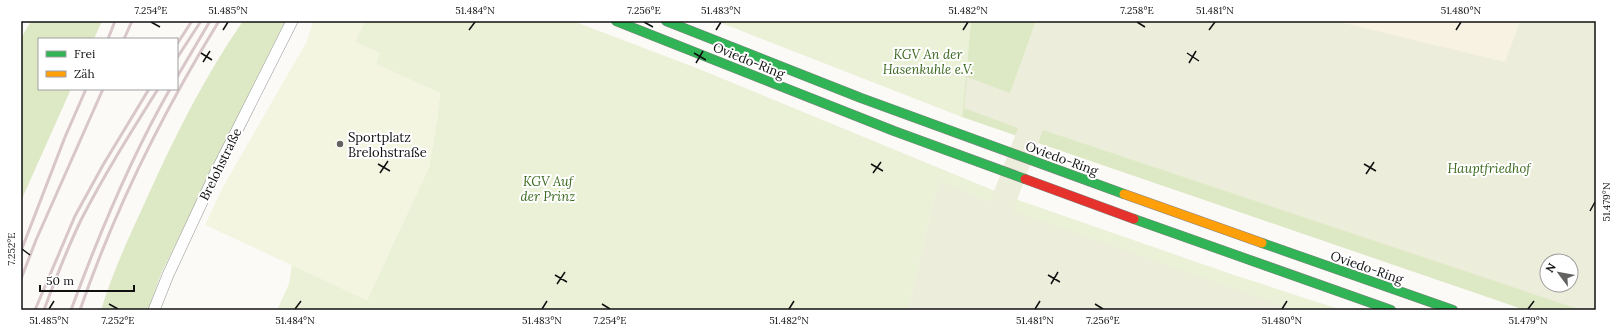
<svg xmlns="http://www.w3.org/2000/svg" width="1617" height="331" font-family="Lora,serif">
<style>
.farmland{fill:#f8f2e3}
.green{fill:#eaf1d7}
.forest{fill:#dde9c5}
.cemetery{fill:#ecedda;fill-rule:evenodd}
.pitch{fill:#f3f5e0}
.lines{fill:none;stroke-linecap:round;stroke-linejoin:round}
.street-casing{stroke:#969594;stroke-width:12}
.fast-casing{stroke:#848381;stroke-width:10}
.slow-casing{stroke:#848381;stroke-width:10}
.jam-casing{stroke:#848381;stroke-width:10}
.street{stroke:#fffefe;stroke-width:11}
.fast{stroke:#30b455;stroke-width:9}
.slow{stroke:#ff9f0a;stroke-width:9}
.jam{stroke:#e5322d;stroke-width:9}
.rail{stroke:#d8c6ca;stroke-width:3}
.ticks{fill:none;stroke:#101010;stroke-width:1.5}
.poi-dot{fill:#636261;stroke:#fff;stroke-width:1.5}
.labels{text-anchor:middle;stroke-width:4;stroke-linejoin:round;paint-order:stroke}
.park-label{font-size:13px;font-style:italic;fill:#3c6920;stroke:#fff}
.street-label{font-size:13px;fill:#101010;stroke:#fff}
.poi-label{font-size:13px;fill:#101010;stroke:#fff;text-anchor:start}
.neatline{fill:none;stroke:#101010;stroke-width:1.5}
.ticks-label{font-size:10px;text-anchor:middle;fill:#101010}
</style>
<rect width="100%" height="100%" fill="#fcfaf7"/>
<path class="farmland" d="M1336,21H1520L1505,63Z"/>
<path class="green" d="M365,21H573L699,69L1007,196L1231,274L1342,310H1214L990,202L941,183L935,196L908,310H277L289,284L292,265L367,300L429,167L437,120L440,93L375,64L380,53L355,42Z
M716,21H971L962,117Z"/>
<path class="forest" d="M31,21H102L94,39H39V89H71L21,201V38Z
M243,21H285L161,274L148,310H101C113,271 129,237 146,200C174,138 204,77 243,21Z
M971,21H1036L1014,84L1547,261V285H1571L1596,310H1525L962,117Z"/>
<path class="cemetery" d="M1036,21H1336L1505,62L1520,21H1596V310H1581L1043,130L1013,211L1295,310H908L935,196L941,182L990,202L1018,128L964,108L967,77L1010,93ZM1547,261H1571V285H1547Z"/>
<path class="pitch" d="M313,21H365L355,42L380,53L376,64L440,93L437,120L429,167L367,300L205,225L224,185L307,41Z"/>
<g class="lines">
<g class="street-casing">
<path id="street" d="M154,310L168,275L215,174L292,21"/>
</g>
<g class="fast-casing">
<path id="fast" d="M616,21L894,131L1025,179
M666,21L861,98L1124,194
M1134,219L1391,310
M1262,243L1453,310"/>
</g>
<g class="slow-casing">
<path id="slow" d="M1124,194L1262,243"/>
</g>
<g class="jam-casing">
<path id="jam" d="M1025,179L1134,219"/>
</g>
<use href="#street" class="street"/>
<use href="#fast" class="fast"/>
<use href="#slow" class="slow"/>
<use href="#jam" class="jam"/>
<path class="rail" d="M108,39L115,21
M124,39L132,21
M177,44L192,21
M177,58L201,21
M177,77L210,21
M21,251L65,137L86,89
M21,279L36,240L103,89
M35,310L75,216L103,165L149,89
M44,310C55,280 67,249 81,220C104,175 131,132 158,89
M71,310C99,234 130,159 170,89
M80,310C115,209 163,112 219,21"/>
</g>
<path class="ticks" d="M151,22L160,27M644,22L653,27M1137,22L1145,27M223,30L228,22M469,30L475,22M716,30L721,22M963,30L968,22M1209,30L1215,22M1456,30L1461,22M201,53L212,60M694,53L706,60M1187,53L1199,61M203,62L210,51M696,63L703,51M1189,63L1196,51M378,164L390,171M871,164L883,171M1364,164L1376,171M380,173L388,161M873,173L881,162M1366,174L1374,162M1590,211L1595,202M22,249L30,255M555,275L567,282M1048,275L1060,282M557,284L565,272M1051,284L1058,272M109,304L118,309M602,304L610,309M1095,304L1103,309M49,309L54,301M295,309L301,301M542,309L547,301M789,309L794,301M1035,309L1040,301M1282,309L1287,301M1528,309L1534,301"/>
<circle class="poi-dot" cx="340" cy="144" r="4"/>
<g class="labels">
<g class="park-label">
<text x="928" y="59">KGV An der<tspan x="928" dy="15">Hasenkuhle e.V.</tspan></text>
<text x="1489" y="173">Hauptfriedhof</text>
<text x="548" y="186">KGV Auf<tspan x="548" dy="15">der Prinz</tspan></text>
</g>
<g class="street-label">
<text transform="translate(749 60) rotate(22)" y="5">Oviedo-Ring</text>
<text transform="translate(1062 158) rotate(20)" y="5">Oviedo-Ring</text>
<text transform="translate(220 164) rotate(-64)" y="5">Brelohstraße</text>
<text transform="translate(1367 267) rotate(19)" y="5">Oviedo-Ring</text>
</g>
<g class="poi-label">
<text x="348" y="142">Sportplatz<tspan x="348" dy="15">Brelohstraße</tspan></text>
</g>
</g>
<rect width="1617" height="331" fill="none" stroke="#ffffff" stroke-width="44"/>
<rect x="38" y="38" width="140" height="52" fill="#ffffff" stroke="#9f9f9f"/>
<rect x="46" y="51" width="20" height="6" fill="#30b455" stroke="#9f9f9f"/>
<text x="74" y="58" font-size="12" fill="#101010">Frei</text>
<rect x="46" y="71" width="20" height="6" fill="#ff9f0a" stroke="#9f9f9f"/>
<text x="74" y="78" font-size="12" fill="#101010">Zäh</text>
<g transform="translate(1559 273) rotate(302)"><circle r="19" fill="#ffffff" stroke="#9f9f9f"/>
<path d="M0-3L7 15L0 10L-7 15Z" fill="#636261"/>
<text y="-6" font-size="11" font-weight="bold" text-anchor="middle" fill="#101010">N</text>
</g>
<path d="M40 285v6h94v-6" fill="none" stroke="#101010" stroke-width="2"/>
<text x="46" y="285" font-size="12" fill="#101010" stroke="#ffffff" stroke-width="3" paint-order="stroke">50 m</text>
<rect x="22" y="22" width="1573" height="287" class="neatline"/>
<g class="ticks-label">
<text x="151" y="14">7.254°E</text>
<text x="228" y="14">51.485°N</text>
<text x="475" y="14">51.484°N</text>
<text x="644" y="14">7.256°E</text>
<text x="721" y="14">51.483°N</text>
<text x="968" y="14">51.482°N</text>
<text x="1137" y="14">7.258°E</text>
<text x="1215" y="14">51.481°N</text>
<text x="1461" y="14">51.480°N</text>
<text transform="translate(1606 202) rotate(-90)" y="4">51.479°N</text>
<text transform="translate(11 249) rotate(-90)" y="4">7.252°E</text>
<text x="49" y="324">51.485°N</text>
<text x="118" y="324">7.252°E</text>
<text x="295" y="324">51.484°N</text>
<text x="542" y="324">51.483°N</text>
<text x="610" y="324">7.254°E</text>
<text x="789" y="324">51.482°N</text>
<text x="1035" y="324">51.481°N</text>
<text x="1103" y="324">7.256°E</text>
<text x="1282" y="324">51.480°N</text>
<text x="1528" y="324">51.479°N</text>
</g>
</svg>
